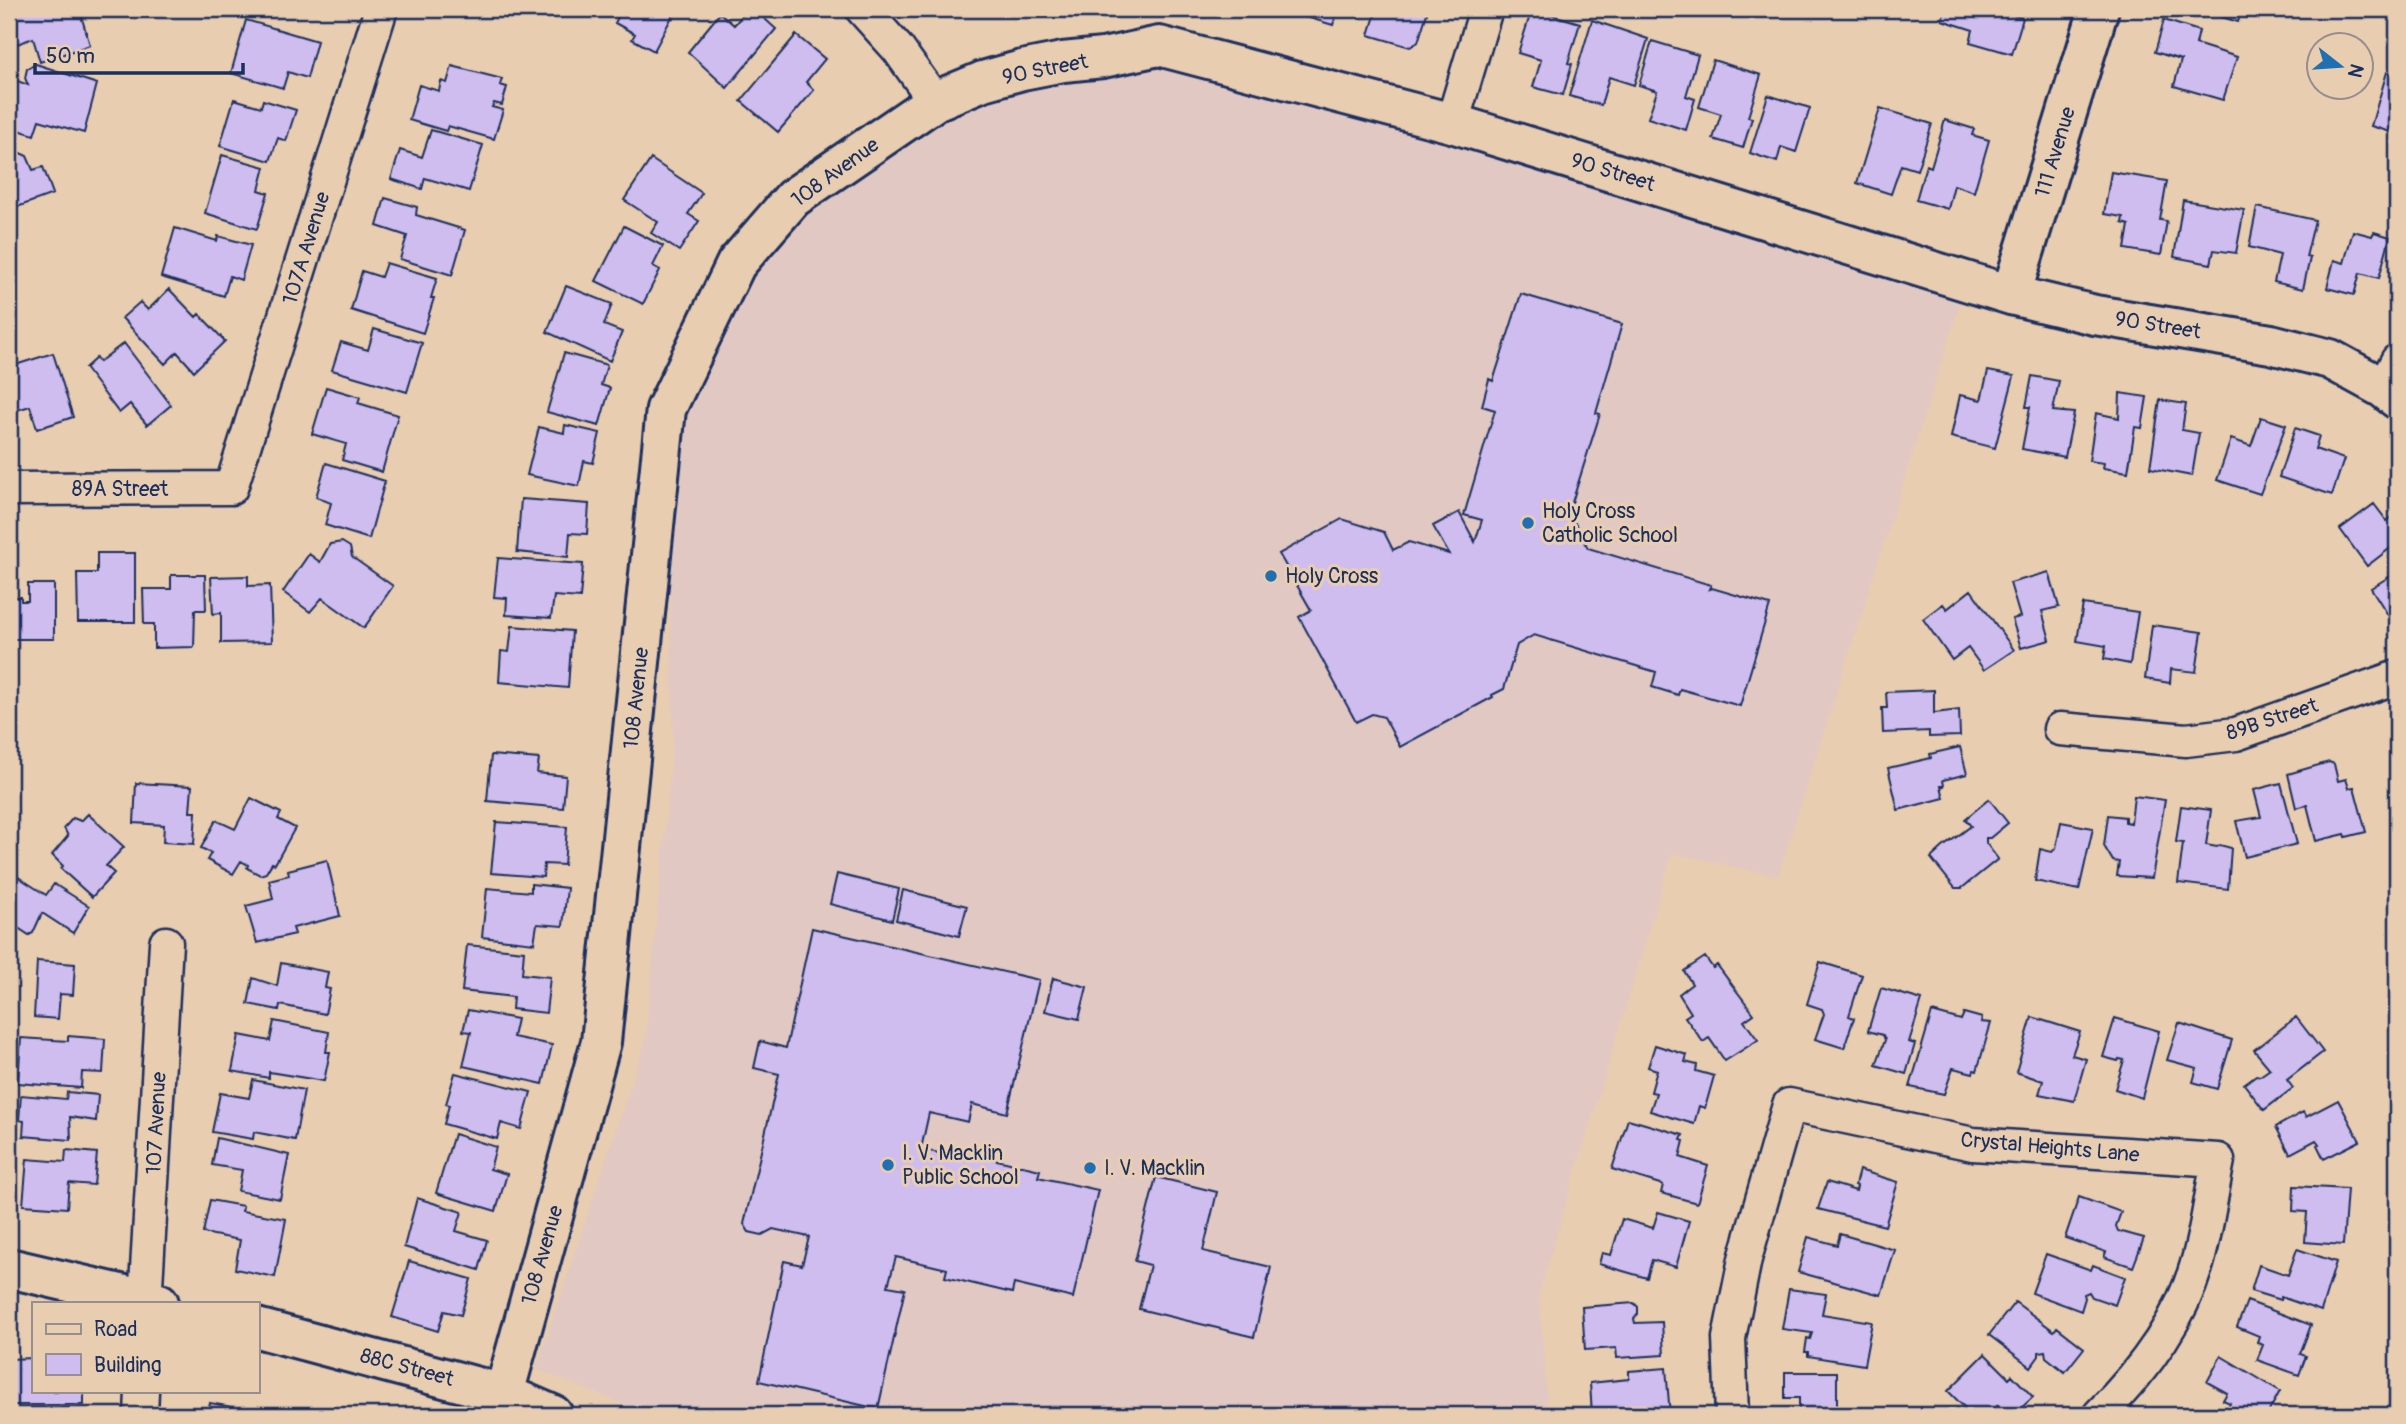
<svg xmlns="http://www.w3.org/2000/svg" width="2406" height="1424" font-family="Pangolin,sans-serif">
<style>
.built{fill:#e1c8c3}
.building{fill:#cebdee;stroke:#1b2f5e;stroke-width:2}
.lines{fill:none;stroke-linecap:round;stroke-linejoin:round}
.street-casing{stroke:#1b2f5e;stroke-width:37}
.secondary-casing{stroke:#1b2f5e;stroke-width:44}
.street{stroke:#e9cdb0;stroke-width:32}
.secondary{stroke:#e9cdb0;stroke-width:38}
.poi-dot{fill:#1f6fb2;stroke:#e9cdb0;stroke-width:2.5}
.labels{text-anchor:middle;stroke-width:6;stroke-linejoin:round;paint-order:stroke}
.street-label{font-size:21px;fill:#1b2f5e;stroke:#e9cdb0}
.poi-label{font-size:21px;fill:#1b2f5e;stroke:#e9cdb0;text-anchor:start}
</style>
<rect width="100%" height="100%" fill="#e9cdb0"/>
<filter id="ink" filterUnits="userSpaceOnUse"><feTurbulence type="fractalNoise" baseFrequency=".0143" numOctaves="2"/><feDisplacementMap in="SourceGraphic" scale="14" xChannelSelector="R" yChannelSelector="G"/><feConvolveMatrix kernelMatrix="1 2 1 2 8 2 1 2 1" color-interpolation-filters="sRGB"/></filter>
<g filter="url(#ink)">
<path class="built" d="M1159,46L1961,300L1778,876L1672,853L1539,1293L1548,1415H650L536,1369L645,1042L673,743L666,409L736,264L935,101Z"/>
<path class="building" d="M9,9H36V11L43,9H79L90,45L40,62L33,38L9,47Z
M622,9H681L679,13L675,11L654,51L632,39L635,34L615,23Z
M748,9H754L776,29L727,88L688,52L720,13L734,25Z
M1305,9H1338L1333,25L1303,16Z
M1377,9L1428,10L1418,42L1410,47L1369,35Z
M1532,9L1580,23L1568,63L1572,64L1563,95L1533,87L1541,60L1518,53Z
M1945,9H1994L2023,18L2012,54L1970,42L1973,30L1942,20Z
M2196,9H2242L2238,22Z
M246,20L317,41L307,78L288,72L283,88L231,73Z
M1592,20L1648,39L1634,85L1609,77L1601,105L1569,96Z
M2164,20L2199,31L2196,44L2237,57L2223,100L2174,86L2181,60L2155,52Z
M796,35L825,59L806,82L814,90L778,132L741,101Z
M1652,41L1698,55L1686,96L1695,99L1686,130L1648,118L1657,91L1639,85Z
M1713,60L1761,75L1748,117L1752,118L1743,148L1713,139L1721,114L1699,107Z
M36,64L97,84L84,133L39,120L34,135L9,127V101L15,80L28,85L25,78L27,69Z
M452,66L502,79L500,85L507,87L502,105L494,103L492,107L503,110L494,139L448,126L446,131L409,120L419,85L439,91L441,81L447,83Z
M2387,72L2397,75V134L2371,126Z
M1768,95L1810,108L1796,152L1781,147L1777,162L1750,153Z
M234,99L261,107L263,100L296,110L286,141L278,138L270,161L220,146Z
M1880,108L1932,124L1917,170L1901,165L1891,194L1857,183Z
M1945,120L1974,129L1972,135L1989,140L1974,192L1954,185L1948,209L1916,200L1926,165L1931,167Z
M431,130L483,145L469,191L425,178L422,189L391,179L400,150L422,157Z
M9,148L27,156L33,170L43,167L53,194L9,210Z
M222,155L265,167L259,190L268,193L257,229L205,213Z
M651,159L702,193L688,214L699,221L679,251L651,233L658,222L624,200Z
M2111,172L2167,181L2160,220L2167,221L2161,255L2125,249L2129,225L2122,223L2123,217L2104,214Z
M385,198L417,207L416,215L465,230L452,275L400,259L407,236L377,226Z
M2183,200L2244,210L2236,253L2214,250L2211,264L2174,257Z
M2257,207L2315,220L2306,257L2310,258L2303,289L2274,282L2280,255L2249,247Z
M624,226L663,246L653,266L660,270L643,304L596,281Z
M175,228L217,241L218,236L251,245L241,280L230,276L224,296L161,277Z
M2353,231L2372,236L2374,232L2390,237L2379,278L2360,273L2354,295L2327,288L2334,260L2344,263Z
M386,263L437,278L431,298H434L423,333L351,310L362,271L381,277Z
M566,286L612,304L604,325L622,332L610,361L547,332Z
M169,289L196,317L199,314L225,341L194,371L177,352L165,364L122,318L140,302L148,310Z
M1521,294L1622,324L1596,413L1600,414L1569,512L1588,548L1711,585L1709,589L1712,588L1770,605L1740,706L1680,689L1678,695L1652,687L1656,672L1534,635L1517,645L1504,689L1492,695L1493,697L1400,747L1384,717L1372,714L1356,722L1299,617L1311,610L1279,554L1342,519L1384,532L1393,550L1409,542L1449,554L1433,526L1459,512L1475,542L1482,520L1464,515L1495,410L1482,406L1489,379L1493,381Z
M374,329L422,343L407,392L332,370L341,342L368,350Z
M124,343L171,405L147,425L130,404L119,413L85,368L96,358L99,362Z
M53,353L73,417L37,429L30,406L11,412L9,367Z
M564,353L607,365L601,385L610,388L599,426L547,412Z
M1988,371L2014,376L1995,448L1951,437L1960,395L1981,400Z
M2032,376L2059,381L2053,411L2074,413L2065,457L2022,449L2030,407H2026Z
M326,387L360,397L358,403L398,415L382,472L342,460L346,444L312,434Z
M2120,393L2147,397L2142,428L2135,427L2128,472L2103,468L2104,463L2089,461L2096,413L2119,418Z
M2160,400L2186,404L2182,430L2199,433L2192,476L2150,468Z
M2261,417L2286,425L2260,494L2217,480L2231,439L2251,446Z
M565,425L600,433L593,463L584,461L579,486L527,475L539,427L564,433Z
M2295,428L2319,436L2315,449L2344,459L2332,495L2279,477Z
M326,463L385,481L369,539L325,525L331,503L316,497Z
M521,499L589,504L587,534L570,533L568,557L517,552Z
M2374,504L2387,521L2397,513V543L2367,566L2340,529Z
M342,542L350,547L352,557L393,586L364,628L322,598L310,612L283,592L309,554L320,562L330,544Z
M97,553H135V622H78L77,573H97Z
M498,558L583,564L580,598L554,596L551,618L506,615L507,598L494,597Z
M2049,572L2059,607L2042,611L2050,640L2021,648L2012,619L2020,617L2010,583Z
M2397,572V622L2396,623L2390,613L2388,615L2371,588Z
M171,575H205L206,610H195L194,647L154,648V624H144L143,589H171Z
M248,576V586L270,585L272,642L221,643V613L213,614L211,577Z
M28,584H54V639H9V597H21V601H28Z
M1971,590L2014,650L1984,670L1968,648L1952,660L1923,619L1943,604L1947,609Z
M2083,604L2138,612L2130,664L2104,659L2106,646L2077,641Z
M2152,625L2202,632L2196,672L2171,669L2170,683L2145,679Z
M512,626L572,631L568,688L499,682L501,651L509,652Z
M1934,690V713L1959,710L1960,736L1929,737V731L1883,733L1882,708H1887L1886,692Z
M1960,747L1967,774L1943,780L1944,786H1941L1944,798L1898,810L1888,768L1931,758L1930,754Z
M491,755L539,759L537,773L566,776L563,808L487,801Z
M2329,762L2334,764L2338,781L2346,779L2349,788L2354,787L2366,832L2346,837L2345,834L2316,841L2307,805L2296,808L2288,774Z
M136,783L192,786L190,812H196L194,844L163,842L164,825L134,823Z
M2281,783L2297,844L2245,857L2236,821L2261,817L2254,790Z
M2134,796L2165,800L2152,878L2117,876L2119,862L2113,861L2104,846L2108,815L2125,817V822L2131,823Z
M251,798L281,813L278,819L295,828L275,864L272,863L266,873L260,875L247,868L248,865L241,861L233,874L207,860L211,853L201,848L216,820L235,829Z
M1989,799L2008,823L1990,838H1986V843L1998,859L1962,888H1955L1931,858L1943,847L1971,826L1965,819Z
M2181,806L2211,810L2206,845L2217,847L2220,845L2231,848L2228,889L2178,883L2183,843L2176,842Z
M88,814L124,847L106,866L114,873L92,897L61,869L63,866L52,855L68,836L64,828L73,818L81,821Z
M496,822L567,827L564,865L544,864L543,877L491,873Z
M2061,822L2093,828L2079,890L2035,881L2040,849L2052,852L2056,848Z
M327,860L340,916L293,928L295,934L257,943L246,906L273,899L269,880L289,875L288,870Z
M9,871L46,895L54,884L89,906L73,933L42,913L33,933L29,935L9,922Z
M837,874L899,889L892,920L830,904Z
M531,884L567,888L563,926L537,924L534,943L482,937L487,888L531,892Z
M903,890L967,906L959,936L896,920Z
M812,928L1039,980L1007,1113L972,1104L968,1122L929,1113L921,1149L969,1160L971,1154L1040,1170L1038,1177L1098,1190L1073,1298L1014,1284L1012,1293L945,1277L947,1269L896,1257L888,1286L905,1289L878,1409L759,1381L784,1261L802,1265L809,1237L773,1229L762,1235L749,1232L744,1224L779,1074L754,1068L760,1041L786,1048Z
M467,945L524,951L522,974L550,977L546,1013L512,1009L513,997L462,991Z
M1705,957L1713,968L1717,965L1754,1014L1744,1021L1758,1040L1725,1061L1709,1038L1703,1042L1685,1017L1691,1013L1679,994L1692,984L1684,971Z
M37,961L75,964L73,995L60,994L58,1019L34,1017Z
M1820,962L1862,975L1849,1016L1854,1018L1844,1048L1815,1039L1824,1014L1822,1009L1807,1004Z
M281,963L328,972L325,988L330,989L325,1014L280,1005L279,1010L248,1004L253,978L277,986Z
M1053,978L1087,987L1079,1019L1045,1011Z
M1881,988L1922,1000L1909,1042L1915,1044L1906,1074L1876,1065L1885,1040L1883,1035L1868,1031Z
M468,1010L517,1019L513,1037L552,1045L543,1084L463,1066L471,1032L463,1031Z
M1932,1012L1961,1020L1964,1013L1982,1018L1981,1022L1991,1023L1977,1071L1974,1070L1973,1073L1953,1068L1944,1094L1910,1087Z
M2032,1017L2080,1032L2072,1055L2086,1059L2074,1101L2039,1094L2043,1081L2016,1072Z
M2296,1017L2323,1052L2287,1080L2293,1088L2264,1110L2244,1084L2256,1075L2260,1076L2270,1069L2254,1050Z
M2115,1018L2159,1031L2142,1098L2115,1089L2124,1060L2119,1059L2118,1061L2103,1057Z
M274,1021L329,1032L326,1052H330L324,1081L269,1072V1078L232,1071L239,1035L270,1041Z
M2179,1023L2232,1040L2217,1089L2193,1082L2197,1068L2167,1060Z
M68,1036L105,1039L103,1073L82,1072L81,1088L18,1083L21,1038L68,1041Z
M1655,1045L1687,1055L1685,1062L1697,1065L1696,1071L1714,1076L1705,1108L1699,1106L1694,1124L1650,1111L1656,1093L1651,1092L1657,1070L1648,1067Z
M455,1073L531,1092L521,1129L501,1123L497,1139L444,1124L449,1105L446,1104Z
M253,1080L304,1090L295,1140L254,1132L253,1139L212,1132L220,1093L249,1098Z
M67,1092L98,1095L96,1121L70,1117L71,1140L23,1136L24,1121L19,1120L21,1095L66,1099Z
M2338,1100L2360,1141L2324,1159L2317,1145L2319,1144L2316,1140L2290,1154L2276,1127L2303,1112L2306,1117Z
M1628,1119L1683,1135L1681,1140L1684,1141L1680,1157L1708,1166L1697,1203L1661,1193L1663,1185L1612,1169Z
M454,1134L496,1147L490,1169L507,1174L496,1211L436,1193Z
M217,1138L289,1155L280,1199L238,1191L242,1170L212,1165Z
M66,1150L97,1153L94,1185L69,1183L67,1208L23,1205L27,1159L65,1162Z
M1859,1170L1898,1182L1885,1226L1818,1209L1827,1182L1856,1191L1857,1186L1855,1185Z
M1156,1177L1217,1192L1203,1251L1271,1267L1254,1337L1139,1309L1150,1265L1135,1261Z
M2294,1186L2347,1189L2343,1245L2305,1242L2307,1212L2293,1211Z
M2079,1197L2121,1212L2116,1226L2118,1231L2144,1238L2133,1267L2104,1257L2106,1252L2065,1238Z
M417,1198L462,1212L456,1231L487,1240L479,1270L404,1247Z
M210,1200L243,1206L242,1211L286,1219L275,1277L235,1269L240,1240L203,1233Z
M1658,1212L1689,1221L1676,1267L1652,1260L1647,1278L1599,1264L1602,1253L1611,1255L1622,1219L1653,1228Z
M1840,1234L1895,1250L1881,1295L1798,1272L1808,1237L1837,1245Z
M2297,1249L2336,1262L2321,1311L2281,1297L2280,1300L2251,1291L2259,1265L2288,1275Z
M2046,1254L2091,1270L2093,1265L2125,1277L2115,1305L2092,1297L2089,1292L2084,1294L2085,1298L2081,1311L2032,1293Z
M409,1261L471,1279L461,1315L444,1311L438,1331L392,1317Z
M1789,1289L1826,1294L1822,1314L1872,1322L1864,1365L1808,1356V1352H1805L1807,1338L1810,1339L1812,1333L1782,1329Z
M2247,1301L2311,1325L2300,1354L2306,1356L2299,1375L2257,1360L2263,1345L2257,1342L2259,1336L2237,1327Z
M2015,1302L2054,1331L2057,1327L2084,1348L2065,1372L2046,1357L2045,1351L2039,1352V1356L2031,1367L1989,1335Z
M1634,1303L1638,1307V1314L1634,1319L1635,1323L1662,1322L1664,1355L1617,1358L1616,1348L1585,1350L1582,1307Z
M1985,1354L2009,1378L2012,1375L2033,1397L2014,1415H2008L1998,1405L1991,1412L1994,1415H1972L1948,1391Z
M2221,1356L2280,1391L2267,1415H2223L2230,1403L2223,1400L2227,1393L2207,1382Z
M33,1358V1391H84V1405H10L9,1359Z
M1666,1368L1670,1415H1592L1590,1383L1629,1379V1371Z
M1785,1372H1837V1415H1799V1398H1785Z
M210,1403L243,1409L242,1415H208Z"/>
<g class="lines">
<g class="street-casing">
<path id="street" d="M862,9L898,49L935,101
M1452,123L1486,9
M2383,388L2397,361
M9,489L231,488L381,9
M2060,729L2186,740L2236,734L2397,677
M145,1303L166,943
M141,1415L142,1391
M1732,1415L1729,1338L1745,1259L1789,1105L1973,1144L2218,1160C2211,1195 2207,1232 2196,1267C2179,1324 2141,1373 2099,1415"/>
</g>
<g class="secondary-casing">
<path id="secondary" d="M2011,295L2099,9
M9,1268L159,1303
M257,1328L504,1394L553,1415
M504,1394L601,1042L666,409L736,264L793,198L935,101L983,81L1022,70L1063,62L1103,58L1159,46L1452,123L2011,295L2095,315L2271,344L2330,359L2383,388L2397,399"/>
</g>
<use href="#street" class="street"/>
<use href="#secondary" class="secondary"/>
</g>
</g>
<g class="poi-dot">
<circle cx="1528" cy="523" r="7"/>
<circle cx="1271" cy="576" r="7"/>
<circle cx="888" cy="1165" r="7"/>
<circle cx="1090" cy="1168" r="7"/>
</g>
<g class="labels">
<g class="street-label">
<text transform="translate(1045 69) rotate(-11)" y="7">90 Street</text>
<text transform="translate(2055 152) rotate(-73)" y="7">111 Avenue</text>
<text transform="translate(835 172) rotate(-36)" y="7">108 Avenue</text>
<text transform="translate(1613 172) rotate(17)" y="7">90 Street</text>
<text transform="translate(306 248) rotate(-73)" y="7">107A Avenue</text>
<text transform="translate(2158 325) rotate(9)" y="7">90 Street</text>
<text x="120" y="496">89A Street</text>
<text transform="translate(636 698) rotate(-84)" y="7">108 Avenue</text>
<text transform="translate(2272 719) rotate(-18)" y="7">89B Street</text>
<text transform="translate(156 1123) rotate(-87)" y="7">107 Avenue</text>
<text transform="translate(2050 1147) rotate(5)" y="7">Crystal Heights Lane</text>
<text transform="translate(542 1255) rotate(-74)" y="7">108 Avenue</text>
<text transform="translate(407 1367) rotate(15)" y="7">88C Street</text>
</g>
<g class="poi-label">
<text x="1542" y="518">Holy Cross<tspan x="1542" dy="24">Catholic School</tspan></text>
<text x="1285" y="583">Holy Cross</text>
<text x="902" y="1160">I. V. Macklin<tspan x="902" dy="24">Public School</tspan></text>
<text x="1104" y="1175">I. V. Macklin</text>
</g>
</g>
<rect width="2406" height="1424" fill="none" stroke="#e9cdb0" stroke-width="35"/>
<rect x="18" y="18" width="2371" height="1389" fill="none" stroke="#1b2f5e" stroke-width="2.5" filter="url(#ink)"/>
<rect x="32" y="1302" width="228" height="91" fill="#e9cdb0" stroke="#978e8f" stroke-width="2"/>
<rect x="46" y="1324" width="35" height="10" fill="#e9cdb0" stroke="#978e8f" stroke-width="2"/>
<text x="94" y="1336" font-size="21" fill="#1b2f5e">Road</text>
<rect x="46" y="1354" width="35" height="21" fill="#cebdee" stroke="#978e8f" stroke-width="2"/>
<text x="94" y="1372" font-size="21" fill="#1b2f5e">Building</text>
<g transform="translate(2340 66) rotate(107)"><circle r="33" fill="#e9cdb0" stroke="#978e8f" stroke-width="2"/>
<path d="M0-5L12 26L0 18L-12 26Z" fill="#1f6fb2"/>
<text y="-10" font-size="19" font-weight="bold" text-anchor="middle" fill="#1b2f5e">N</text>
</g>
<path d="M35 63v10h208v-10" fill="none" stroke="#1b2f5e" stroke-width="3.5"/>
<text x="46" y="63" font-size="21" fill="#1b2f5e" stroke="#e9cdb0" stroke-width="5" paint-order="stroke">50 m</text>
</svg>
